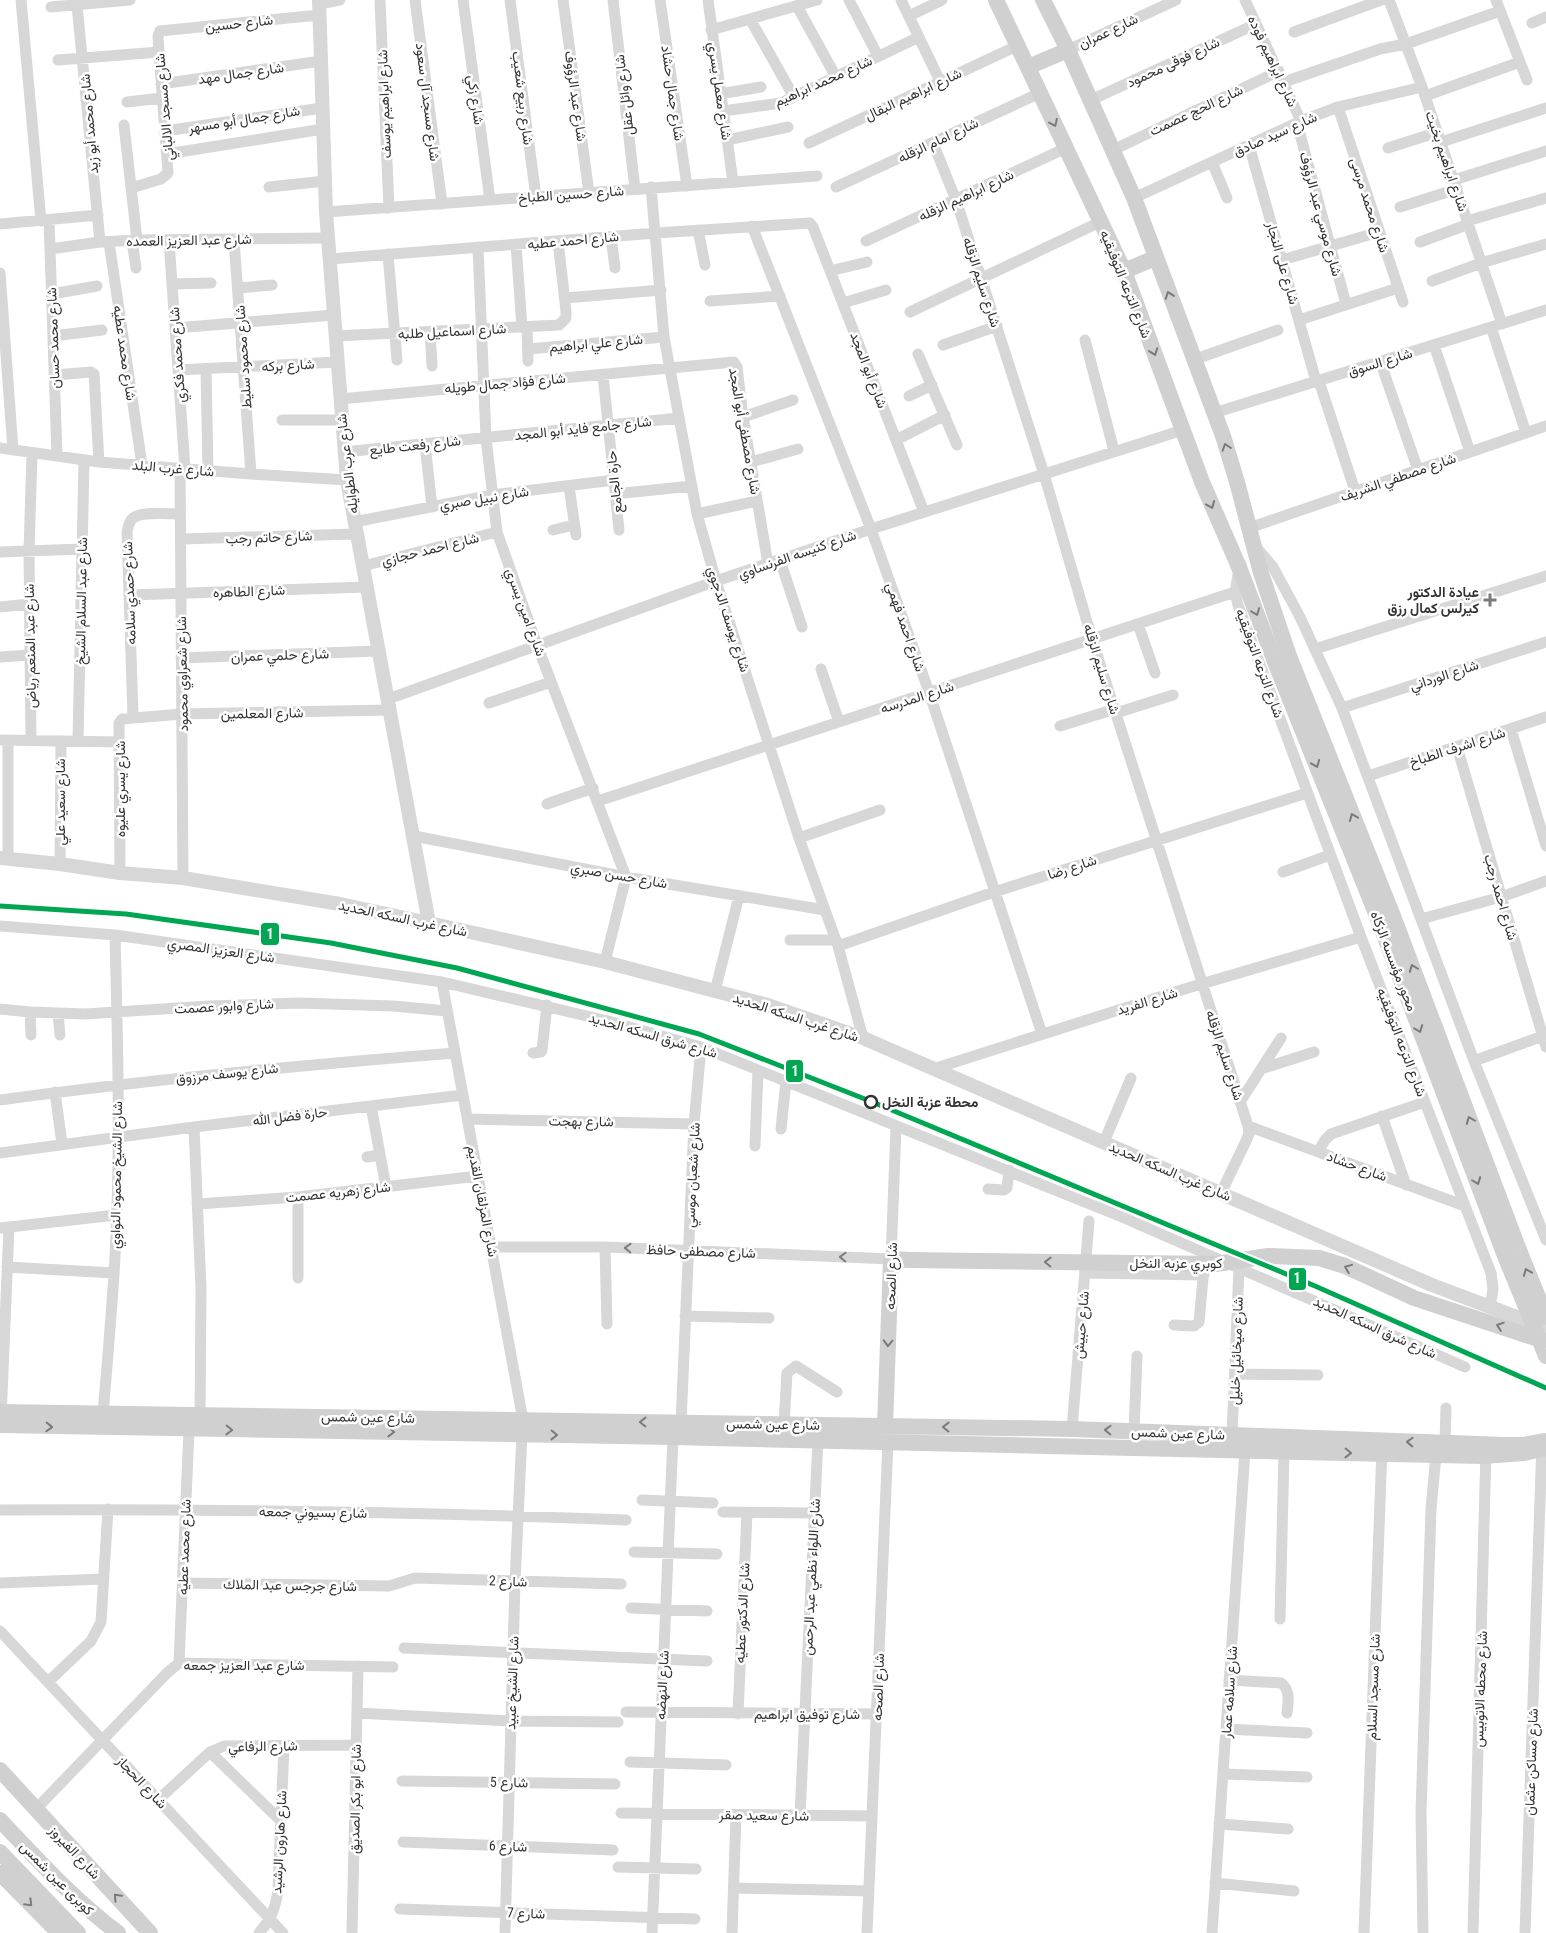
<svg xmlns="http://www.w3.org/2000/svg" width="1546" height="1933" font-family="'Roboto Condensed',Vazirmatn,sans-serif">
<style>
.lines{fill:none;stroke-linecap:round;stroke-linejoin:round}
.minor{stroke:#d7d7d7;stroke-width:11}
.tertiary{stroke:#d7d7d7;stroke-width:14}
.secondary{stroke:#d0d0d0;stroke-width:16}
.secondary-bridge{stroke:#d0d0d0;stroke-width:16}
.metro-1-casing{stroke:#fff;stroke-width:9}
.metro-1{stroke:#00a651;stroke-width:5}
.oneway{stroke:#7a7a7a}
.oneway2{stroke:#7d7d7d}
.poi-dot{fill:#7a7a7a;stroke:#fff;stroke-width:2}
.stop-dot{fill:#fff;stroke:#333;stroke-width:2.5}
.labels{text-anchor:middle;stroke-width:5;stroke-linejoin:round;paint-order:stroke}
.street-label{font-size:14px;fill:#333;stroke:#fff}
.poi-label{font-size:14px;font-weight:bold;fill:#333;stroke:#fff;text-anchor:end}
.stop-label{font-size:14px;font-weight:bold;fill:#333;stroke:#fff;text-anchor:start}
.line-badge{stroke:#fff;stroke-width:2}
.badge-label{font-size:14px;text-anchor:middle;font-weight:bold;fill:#fff}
</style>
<rect width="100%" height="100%" fill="#fff"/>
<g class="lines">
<path class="minor" d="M21,0L41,221
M380,0L389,208
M415,0L442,204
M463,0L490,200
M510,0L536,197
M563,0L589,193
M613,0L635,189
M660,0L687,186
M708,0L733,182
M849,0L878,56
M901,0L940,81
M1245,0L1301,121
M1389,0L1422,87L1502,324
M1496,0L1527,80
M319,4L340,0
M77,5L100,242
M797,6L836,77
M51,7L130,0
M909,16L942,0
M750,19L794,97
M1532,23L1546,17
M711,30L817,0
M1294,32L1381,0
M1068,50L1176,0
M58,60L159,52
M1284,82L1380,49L1406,44L1500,11
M161,84L321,61
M720,94L761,87
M1425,96L1520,62
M1091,100L1256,24
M127,102L162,98
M1338,107L1403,302
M723,111L781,103L919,37
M1297,123L1346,304
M124,125L137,240
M165,131L322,108
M727,140L788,127
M1441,142L1546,108
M809,143L1017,46
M933,143L956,200L1044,474L1092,639L1248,1126L1249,1134L1246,1141L1221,1193
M1249,145L1316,381
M1388,148L1438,132
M1113,150L1279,71
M167,154L323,129
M1212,162L1227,198
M1454,180L1546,151
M269,187L325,181
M651,187L664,337L697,514L716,581L799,838L838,946L863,1038
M836,187L1040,93
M131,188L161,179L168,173L159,52L158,36L160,31L319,15
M1134,198L1301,121L1338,107L1422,87
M1400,207L1457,189
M326,212L817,176
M49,220L57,456
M1467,221L1546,198
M0,224L98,215
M752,226L871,529L929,692L1042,1034
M698,230L705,265
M611,237L615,268
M132,240L136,268
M234,240L251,474
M169,241L185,469
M866,241L1066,148
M109,242L142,465
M1420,242L1469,224
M516,244L522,327
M478,247L486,438L497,532L537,645L626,877L605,962
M50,249L100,242L137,240L328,238
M388,254L397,360
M330,259L656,233L810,223L813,227L924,512
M1282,260L1379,232
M830,271L867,262
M0,273L13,450
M1432,281L1481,263L1546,244
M173,284L211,283
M238,288L272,285
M52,294L97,286
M565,298L661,290
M710,301L780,296
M843,303L886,290
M910,312L1100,222
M1299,320L1398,288
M527,327L528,361
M1491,327L1526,433
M175,328L334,315
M430,332L432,366
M53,336L102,330
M335,336L559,325L566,318V311L558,241
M1085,340L1114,451
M943,345L997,326
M1434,345L1470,452
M528,349L664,337
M918,354L957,445
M1193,360L1278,330
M1380,361L1418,470
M206,369L208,471
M178,370L337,362
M55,375L91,372L94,374L99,462
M603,375L619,530
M1319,381L1355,491
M909,396L932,385
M340,399L734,362L737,367L743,417L768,564
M1214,413L1546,310
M743,417L793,400
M282,420H342
M896,440L945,415
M425,444L432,507
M0,448L99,462L251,474L347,480
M344,452L679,418
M751,462L798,449
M180,469L183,878
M569,486L576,535
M615,494L692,486
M697,514L757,501
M354,522L492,495L614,480
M1249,528L1546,426
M553,530L574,525
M181,539L357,534
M1256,547L1273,567L1300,617L1342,708L1474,1061L1546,1240
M0,552L82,549
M780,560L802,627
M363,566L497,532
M1239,569L1235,592L1238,605L1361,937L1491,1273L1493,1289L1490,1308
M130,595L367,587
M0,607L29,604
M1138,624L1155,673
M1315,649L1546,576
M0,657L30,655
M181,658L378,651
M821,669L839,722
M388,699L716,581L871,529L1183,430
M489,703L551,682
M1342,708L1546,642
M1116,713L1173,695
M133,717L127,532C128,527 129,521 133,518C142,511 169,514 180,514
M1060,726L1115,709
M1511,729L1546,846
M0,740L119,742
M31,740L29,551L32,453
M78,741L84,460
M1457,747L1546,1047
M1368,776L1546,717
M598,801L1235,592
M547,804L593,788
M414,836L626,877L825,910
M799,838L880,810
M8,859V740
M60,864L61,741
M1283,872L1330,855
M120,873L119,723L122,719L182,714L390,710
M1421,919L1501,897L1546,881
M0,926L115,935L442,982L608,1021L701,1047L1122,1217L1465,1367
M790,940H836
M838,946L994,892L1307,793
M442,982L523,1420
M715,991L739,896
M0,1009L30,1012L85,1014L209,1006L299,1003L393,1006L447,1011
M30,1012L31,1035
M58,1014L60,1035
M533,1053L541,1052L542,1050L547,1005
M1474,1061L1546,1035
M933,1069L1191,987L1361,937
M1261,1069L1314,1052
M55,1092L62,1144
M0,1100C151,1079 303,1065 455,1053
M1240,1102L1281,1038
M371,1106L386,1187
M1382,1116L1406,1185
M468,1119L694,1124
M1248,1126L1465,1206
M194,1127L201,1288L200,1421
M781,1129L786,1081
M1104,1142L1131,1078
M755,1146L758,1070
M1318,1152L1325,1140L1331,1134L1425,1102
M0,1153L194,1127L463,1095
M367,1157L380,1155
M988,1189L1004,1190L1007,1188L1009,1170
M298,1197V1278
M197,1204L298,1197L478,1176
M0,1228L116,1215
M492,1247H605L891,1259L896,1127
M605,1247L607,1324
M7,1267L114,1273
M1085,1273L1204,1275
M685,1316L769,1318
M1174,1325L1194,1326L1199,1322L1204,1268
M1235,1374L1318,1375
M103,1414C107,1367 111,1320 114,1274C121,1161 118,1048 115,935
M1,1419L9,1227
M681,1423L694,1124L701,1047
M784,1425L787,1373L796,1366L837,1392
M1072,1429L1089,1221
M1134,1431L1137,1356
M1232,1435L1239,1268
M1445,1443L1446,1408
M642,1500L713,1503
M0,1510C209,1509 418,1512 626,1520
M723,1512L814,1513
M634,1552L717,1554
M0,1583L103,1579
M182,1583L389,1586L415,1578L621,1584
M631,1608L707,1611
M1280,1619L1284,1452
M0,1631L283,1933
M404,1648L707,1661
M179,1663L189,1430
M1229,1680L1281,1683C1291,1690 1288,1702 1287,1713
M48,1682L91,1641L101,1622L108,1509
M626,1712L877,1714
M357,1713L511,1721L618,1722
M738,1714L747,1513
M1226,1729L1307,1733
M210,1752L281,1821
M630,1762L726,1765
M1223,1774L1307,1777
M402,1781L615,1784
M159,1799L210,1752L224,1746L357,1745
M36,1809L167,1673L179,1663L393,1667
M621,1813L872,1816
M800,1815L818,1440
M1219,1824L1288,1829
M403,1842L613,1850
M618,1867L696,1869
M1215,1883L1294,1891
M734,1888L869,1891
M400,1909L695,1919
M259,1933C271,1919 275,1910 278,1891L284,1746
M352,1933L358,1666
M505,1933L515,1582L522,1434
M652,1933L673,1437
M732,1933L736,1815
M867,1933L888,1442
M1212,1933L1245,1451
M1364,1933L1382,1448
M1423,1933L1421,1812L1431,1509L1436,1455
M1473,1933L1486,1450
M1525,1933L1542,1443"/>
<path class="tertiary" d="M319,0L326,212L347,480L429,923
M0,858L60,864L120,873L183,878L340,904L429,923L605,962L715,991L768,1005L863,1038L1432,1285L1546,1328"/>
<path class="secondary" d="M996,0L1124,271L1202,482L1239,567
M1043,0L1068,50L1134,198L1223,436L1237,482L1261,573L1289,656L1393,916L1519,1250L1546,1317
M1028,67L1068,50
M1124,271L1155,258
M0,1412L1072,1429L1504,1445H1523L1544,1441
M0,1425L673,1437L1299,1452
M885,1426L891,1259L910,1260
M0,1770L150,1933
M0,1820C38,1860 74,1900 118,1933
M0,1852L78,1933
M0,1873L59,1933"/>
<path class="secondary-bridge" d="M1239,567L1275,662L1379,921L1505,1256L1546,1356
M910,1260L1216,1264L1268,1256L1319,1258L1345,1266L1414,1298L1544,1341
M1299,1452L1483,1456L1524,1453L1546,1448"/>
<g class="metro-1-casing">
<path id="metro-1" d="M0,906L126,914L331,943L457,968L699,1034L870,1101L1315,1286L1546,1388"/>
</g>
<use href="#metro-1" class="metro-1"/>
</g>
<defs><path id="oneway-chevron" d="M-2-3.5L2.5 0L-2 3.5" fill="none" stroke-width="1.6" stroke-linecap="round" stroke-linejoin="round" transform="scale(1.25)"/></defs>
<g class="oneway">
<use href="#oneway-chevron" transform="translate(1054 123) rotate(65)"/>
<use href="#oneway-chevron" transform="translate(1169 295) rotate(-110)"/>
<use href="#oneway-chevron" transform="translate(1154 352) rotate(70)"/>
<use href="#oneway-chevron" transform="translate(1226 447) rotate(-108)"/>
<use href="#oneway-chevron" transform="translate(1211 505) rotate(68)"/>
<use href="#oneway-chevron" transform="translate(1256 612) rotate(69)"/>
<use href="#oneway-chevron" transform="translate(1316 764) rotate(68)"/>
<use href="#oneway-chevron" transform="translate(1353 817) rotate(-112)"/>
<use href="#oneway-chevron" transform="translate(1413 968) rotate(-111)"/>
<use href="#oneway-chevron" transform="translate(1419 1029) rotate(69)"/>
<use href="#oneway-chevron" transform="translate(1470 1120) rotate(-111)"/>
<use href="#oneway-chevron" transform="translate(1477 1181) rotate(69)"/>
<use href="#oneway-chevron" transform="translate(1048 1262) rotate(-179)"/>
<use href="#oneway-chevron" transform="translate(1348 1268) rotate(-158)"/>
<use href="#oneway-chevron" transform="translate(1527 1272) rotate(-112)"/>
<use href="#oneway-chevron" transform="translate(1500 1326) rotate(-161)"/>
<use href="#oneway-chevron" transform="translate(888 1343) rotate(92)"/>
<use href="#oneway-chevron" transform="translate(643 1422) rotate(-179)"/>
<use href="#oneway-chevron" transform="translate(49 1427) rotate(2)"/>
<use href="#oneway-chevron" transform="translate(946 1427) rotate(-179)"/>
<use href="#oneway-chevron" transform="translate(229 1430) rotate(1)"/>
<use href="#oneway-chevron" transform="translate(1108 1430) rotate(-178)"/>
<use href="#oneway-chevron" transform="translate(391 1432) rotate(1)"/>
<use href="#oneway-chevron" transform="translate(554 1435) rotate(1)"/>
<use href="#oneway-chevron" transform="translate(1410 1442) rotate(-178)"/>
<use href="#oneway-chevron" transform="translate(1348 1453) rotate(1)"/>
<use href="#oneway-chevron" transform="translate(117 1897) rotate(-133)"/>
<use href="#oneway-chevron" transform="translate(29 1903) rotate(45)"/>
</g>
<g class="oneway2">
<use href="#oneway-chevron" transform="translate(628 1248) rotate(-178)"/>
<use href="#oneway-chevron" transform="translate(843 1257) rotate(-178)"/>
</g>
<path class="poi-dot" d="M1487.5 592.5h5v5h5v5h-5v5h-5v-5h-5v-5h5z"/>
<circle class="stop-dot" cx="871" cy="1102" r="6"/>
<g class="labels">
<g class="street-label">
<text transform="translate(239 23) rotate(-6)" y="5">شارع حسين</text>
<text transform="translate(1108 31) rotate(-25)" y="5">شارع عمران</text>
<text transform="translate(1273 61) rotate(65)" y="5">شارع ابراهيم فوده</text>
<text transform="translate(1173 62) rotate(-25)" y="5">شارع فوقى محمود</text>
<text transform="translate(241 73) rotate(-8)" y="5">شارع جمال مهد</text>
<text transform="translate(823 81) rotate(-24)" y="5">شارع محمد ابراهيم</text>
<text transform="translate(720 91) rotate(82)" y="5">شارع معمل يسري</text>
<text transform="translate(673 93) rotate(82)" y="5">شارع جمال حشاد</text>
<text transform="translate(913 94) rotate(-25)" y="5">شارع ابراهيم البقال</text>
<text transform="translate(624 95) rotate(-97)" y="5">شارع وائل عقل</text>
<text transform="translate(576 96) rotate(82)" y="5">شارع عبد الرؤوف</text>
<text transform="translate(523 98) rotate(83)" y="5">شارع ربيع شعيب</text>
<text transform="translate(476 100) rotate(82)" y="5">شارع زكي</text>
<text transform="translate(428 102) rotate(83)" y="5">شارع مسجد آل سعود</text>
<text transform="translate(384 104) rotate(-92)" y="5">شارع ابراهيم يوسف</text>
<text transform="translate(164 107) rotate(-95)" y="5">شارع مسجد الالباني</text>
<text transform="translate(1196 110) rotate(-25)" y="5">شارع الحج عصمت</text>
<text transform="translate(244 119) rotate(-9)" y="5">شارع جمال أبو مسهر</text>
<text transform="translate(89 124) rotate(-95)" y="5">شارع محمد أبو زيد</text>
<text transform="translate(1275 134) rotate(-24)" y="5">شارع سيد صادق</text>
<text transform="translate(938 140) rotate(-25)" y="5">شارع امام الزقله</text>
<text transform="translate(1447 161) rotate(71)" y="5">شارع ابراهيم بخيت</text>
<text transform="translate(571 194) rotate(-4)" y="5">شارع حسين الطباخ</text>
<text transform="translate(966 195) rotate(-25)" y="5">شارع ابراهيم الزقله</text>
<text transform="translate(1370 205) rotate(72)" y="5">شارع محمد مرسى</text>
<text transform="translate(1321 214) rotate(75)" y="5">شارع موسي عبد الرؤوف</text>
<text transform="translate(189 240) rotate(-1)" y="5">شارع عبد العزيز العمده</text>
<text transform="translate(573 240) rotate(-5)" y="5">شارع احمد عطيه</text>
<text transform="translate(1283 263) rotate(74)" y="5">شارع على النجار</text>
<text transform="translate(982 282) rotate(72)" y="5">شارع سليم الزقله</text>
<text transform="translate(1126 284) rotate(68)" y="5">شارع الترعه التوفيقيه</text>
<text transform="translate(452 331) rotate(-3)" y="5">شارع اسماعيل طلبه</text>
<text transform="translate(53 338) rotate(-92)" y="5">شارع محمد حسان</text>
<text transform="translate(596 343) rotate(-5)" y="5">شارع علي ابراهيم</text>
<text transform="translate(125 353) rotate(82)" y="5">شارع محمد عطيه</text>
<text transform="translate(177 355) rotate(-94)" y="5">شارع محمد فكري</text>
<text transform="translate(243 357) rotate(-94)" y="5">شارع محمود سليط</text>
<text transform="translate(1380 362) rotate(-17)" y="5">شارع السوق</text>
<text transform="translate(288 365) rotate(-3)" y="5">شارع بركه</text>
<text transform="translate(869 370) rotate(69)" y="5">شارع أبو المجد</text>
<text transform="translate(505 383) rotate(-5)" y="5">شارع فؤاد جمال طويله</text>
<text transform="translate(583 428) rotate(-6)" y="5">شارع جامع فايد أبو المجد</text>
<text transform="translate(745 431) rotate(80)" y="5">شارع مصطفى أبو المجد</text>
<text transform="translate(415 445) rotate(-6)" y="5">شارع رفعت طايع</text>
<text transform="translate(347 464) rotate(-97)" y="5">شارع عرب الطوايله</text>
<text transform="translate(173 468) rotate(5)" y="5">شارع غرب البلد</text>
<text transform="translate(1398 477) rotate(-19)" y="5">شارع مصطفي الشريف</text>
<text transform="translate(614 482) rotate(-96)" y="5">حارة الجامع</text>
<text transform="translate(484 498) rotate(-9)" y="5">شارع نبيل صبري</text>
<text transform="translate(269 537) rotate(-2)" y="5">شارع حاتم رجب</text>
<text transform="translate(430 549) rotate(-14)" y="5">شارع احمد حجازي</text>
<text transform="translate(797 554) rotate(-19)" y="5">شارع كنيسه الفرنساوي</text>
<text transform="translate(249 591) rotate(-2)" y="5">شارع الطاهره</text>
<text transform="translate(129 593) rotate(-92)" y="5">شارع حمدي سلامه</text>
<text transform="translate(81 601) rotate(-89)" y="5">شارع عبد السلام الشيخ</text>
<text transform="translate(526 612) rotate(70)" y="5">شارع امين يسري</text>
<text transform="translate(729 619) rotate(72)" y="5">شارع يوسف الدجوي</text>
<text transform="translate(906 627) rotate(71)" y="5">شارع احمد فهمي</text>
<text transform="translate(30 646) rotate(-91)" y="5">شارع عبد المنعم رياض</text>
<text transform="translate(280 655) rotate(-2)" y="5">شارع حلمي عمران</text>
<text transform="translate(1260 663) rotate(70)" y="5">شارع الترعه التوفيقيه</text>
<text transform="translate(1102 669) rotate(73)" y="5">شارع سليم الزقله</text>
<text transform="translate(182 674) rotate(-91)" y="5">شارع شعراوي محمود</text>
<text transform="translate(1444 675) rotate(-18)" y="5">شارع الورداني</text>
<text transform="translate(917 697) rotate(-18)" y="5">شارع المدرسه</text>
<text transform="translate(262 713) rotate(-1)" y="5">شارع المعلمين</text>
<text transform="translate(1457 747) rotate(-18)" y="5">شارع اشرف الطباخ</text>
<text transform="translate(120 789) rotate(-90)" y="5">شارع يسري عليوه</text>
<text transform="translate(60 802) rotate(-90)" y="5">شارع سعيد علي</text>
<text transform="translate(1072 867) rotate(-18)" y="5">شارع رضا</text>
<text transform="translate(619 875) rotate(10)" y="5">شارع حسن صبري</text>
<text transform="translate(1501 897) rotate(74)" y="5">شارع احمد رجب</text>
<text transform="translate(403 918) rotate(12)" y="5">شارع غرب السكه الحديد</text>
<text transform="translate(221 950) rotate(8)" y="5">شارع العزيز المصري</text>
<text transform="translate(1394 961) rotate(69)" y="5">محور مؤسسه الزكاه</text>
<text transform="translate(1147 1001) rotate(-17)" y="5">شارع الفريد</text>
<text transform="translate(224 1006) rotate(-3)" y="5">شارع وابور عصمت</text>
<text transform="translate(796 1017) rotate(18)" y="5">شارع غرب السكه الحديد</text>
<text transform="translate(653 1035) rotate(16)" y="5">شارع شرق السكه الحديد</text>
<text transform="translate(1402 1042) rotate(69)" y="5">شارع الترعه التوفيقيه</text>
<text transform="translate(1225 1055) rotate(72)" y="5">شارع سليم الزقله</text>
<text transform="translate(227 1073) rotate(-6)" y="5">شارع يوسف مرزوق</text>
<text transform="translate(290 1116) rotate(-7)" y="5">حارة فضل الله</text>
<text transform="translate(581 1121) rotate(1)" y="5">شارع بهجت</text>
<text transform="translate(1357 1166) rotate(20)" y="5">شارع حشاد</text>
<text transform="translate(1170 1171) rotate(23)" y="5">شارع غرب السكه الحديد</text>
<text transform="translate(116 1175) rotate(-89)" y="5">شارع الشيخ محمود النواوي</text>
<text transform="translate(692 1175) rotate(-87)" y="5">شارع شعبان موسي</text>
<text transform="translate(338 1192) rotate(-6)" y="5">شارع زهريه عصمت</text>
<text transform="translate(483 1201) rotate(79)" y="5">شارع المزلقان القديم</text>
<text transform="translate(701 1251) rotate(2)" y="5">شارع مصطفى حافظ</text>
<text x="1176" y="1268">كوبري عزبه النخل</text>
<text transform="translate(891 1276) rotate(-88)" y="5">شارع الصحه</text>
<text transform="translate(1081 1325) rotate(-85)" y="5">شارع حبيش</text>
<text transform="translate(1375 1327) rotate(24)" y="5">شارع شرق السكه الحديد</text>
<text transform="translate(1236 1351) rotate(-88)" y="5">شارع ميخائيل خليل</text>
<text transform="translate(368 1417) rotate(1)" y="5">شارع عين شمس</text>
<text transform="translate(773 1424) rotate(1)" y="5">شارع عين شمس</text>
<text transform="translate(1178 1433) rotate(2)" y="5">شارع عين شمس</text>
<text transform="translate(313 1512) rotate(1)" y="5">شارع بسيوني جمعه</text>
<text transform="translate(184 1547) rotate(-88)" y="5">شارع محمد عطيه</text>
<text transform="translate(811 1577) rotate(-87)" y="5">شارع اللواء نظمي عبد الرحمن</text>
<text transform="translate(508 1581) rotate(2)" y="5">شارع 2</text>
<text transform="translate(290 1585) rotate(1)" y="5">شارع جرجس عبد الملاك</text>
<text transform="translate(742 1613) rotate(-87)" y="5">شارع الدكتور عطيه</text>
<text x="244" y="1670">شارع عبد العزيز جمعه</text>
<text transform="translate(512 1683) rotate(-88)" y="5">شارع الشيخ عبيد</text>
<text transform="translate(662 1685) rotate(-87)" y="5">شارع النهضه</text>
<text transform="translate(878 1687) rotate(-88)" y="5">شارع الصحه</text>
<text transform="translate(1373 1687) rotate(-88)" y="5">شارع مسجد السلام</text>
<text transform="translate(1480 1689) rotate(-88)" y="5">شارع محطه الاتوبيس</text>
<text transform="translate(1229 1692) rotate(-86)" y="5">شارع سلامه عمار</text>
<text x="807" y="1719">شارع توفيق ابراهيم</text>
<text transform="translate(263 1746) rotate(-1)" y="5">شارع الرفاعي</text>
<text transform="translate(1531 1762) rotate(-88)" y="5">شارع مساكن عثمان</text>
<text transform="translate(142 1782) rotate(47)" y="5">شارع الحجاز</text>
<text transform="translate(509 1782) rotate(1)" y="5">شارع 5</text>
<text transform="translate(355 1799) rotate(-89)" y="5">شارع ابو بكر الصديق</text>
<text transform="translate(764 1815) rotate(1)" y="5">شارع سعيد صقر</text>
<text transform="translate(279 1842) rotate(-87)" y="5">شارع هارون الرشيد</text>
<text transform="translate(508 1846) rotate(2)" y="5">شارع 6</text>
<text transform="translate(75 1852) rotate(47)" y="5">شارع الفيروز</text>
<text transform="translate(57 1878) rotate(45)" y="5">كوبرى عين شمس</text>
<text transform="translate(526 1913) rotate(2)" y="5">شارع 7</text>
</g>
<g class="poi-label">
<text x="1479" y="597">عيادة الدكتور<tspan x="1479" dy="16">كيرلس كمال رزق</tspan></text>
</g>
<g class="stop-label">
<text x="882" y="1107">محطة عزبة النخل</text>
</g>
</g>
<g class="line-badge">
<rect x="260" y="922" width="20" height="24" rx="5" fill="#00a651"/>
<rect x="785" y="1059" width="19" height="24" rx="5" fill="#00a651"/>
<rect x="1288" y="1267" width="19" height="24" rx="5" fill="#00a651"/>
</g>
<g class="badge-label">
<text x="270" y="939">1</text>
<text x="795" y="1076">1</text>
<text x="1297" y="1283">1</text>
</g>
</svg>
